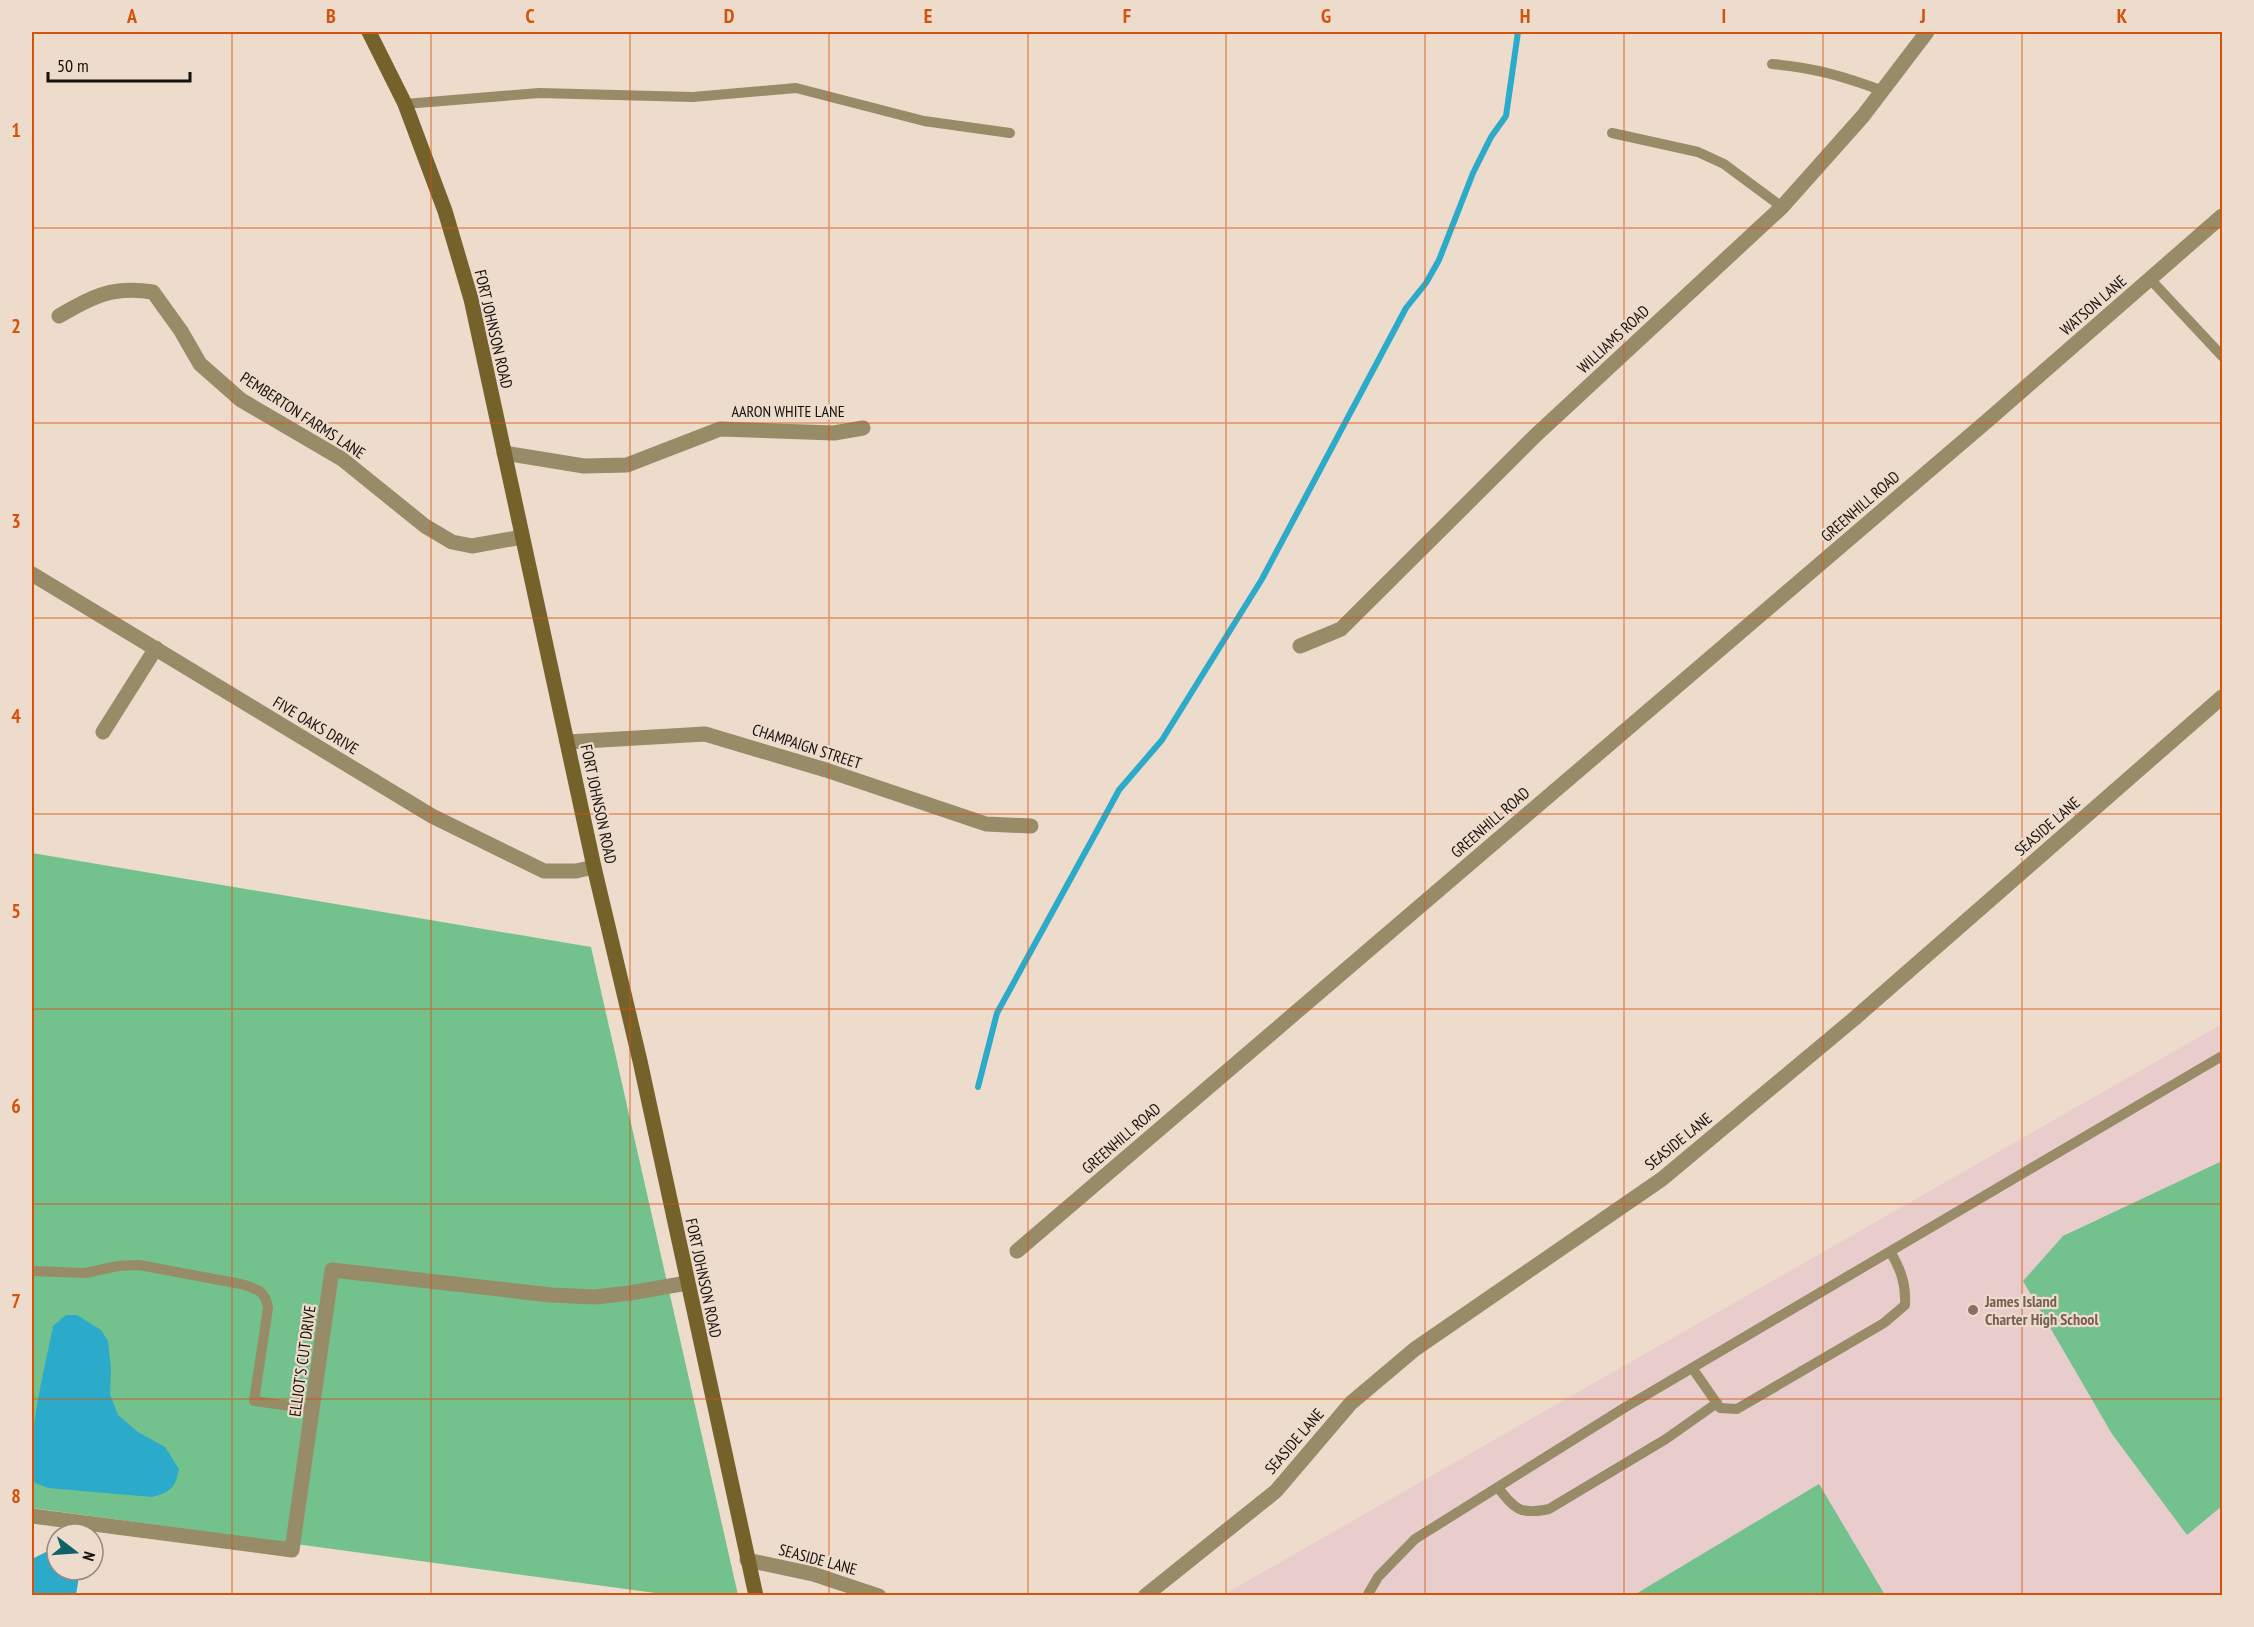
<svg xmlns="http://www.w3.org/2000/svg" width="2254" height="1627" font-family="'PT Sans Narrow',sans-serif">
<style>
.education{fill:#e8cdcc}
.green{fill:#73c18c}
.water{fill:#2caaca}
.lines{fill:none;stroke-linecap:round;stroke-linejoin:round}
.stream{stroke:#2caaca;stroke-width:6}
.lane{stroke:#978b68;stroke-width:10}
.street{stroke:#978b68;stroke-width:15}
.secondary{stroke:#75622b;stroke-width:15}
.grid{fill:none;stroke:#d3520c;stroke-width:1.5;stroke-opacity:0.55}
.education-dot{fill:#8d6e63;stroke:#eddbcb;stroke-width:2}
.labels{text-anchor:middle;stroke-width:4.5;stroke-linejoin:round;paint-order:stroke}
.street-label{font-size:16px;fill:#16100b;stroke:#eddbcb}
.education-label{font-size:16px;font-weight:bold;fill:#785e54;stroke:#eddbcb;text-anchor:start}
.neatline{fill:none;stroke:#d3520c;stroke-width:2}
.grid-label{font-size:20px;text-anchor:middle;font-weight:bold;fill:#d3520c}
</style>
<rect width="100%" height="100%" fill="#eddbcb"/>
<path class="education" d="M2222,1024V1595H1223Z"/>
<path class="green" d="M32,853L591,947L738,1595H670L32,1508Z
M2222,1161V1506L2187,1535L2112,1434L2023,1281L2063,1236Z
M1819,1484L1885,1595H1634Z"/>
<path class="water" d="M66,1315H77L101,1330L108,1341L111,1369L110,1394L118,1415L138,1432L165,1447L179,1469C175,1488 171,1492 152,1497L48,1488L35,1483C22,1456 47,1359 53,1326Z
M52,1549L57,1551V1570H80L76,1595H32V1559Z"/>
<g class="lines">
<path class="stream" d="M978,1087L997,1013L1099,827L1119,790L1162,740L1262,579L1406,308L1426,283L1439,260L1473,173L1491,137L1506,116L1518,32"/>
<path class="lane" d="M1772,64C1815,68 1843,76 1883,91
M405,104L539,93L693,97L796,88L924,121L1010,133
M1612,133L1698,152L1724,164L1782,207
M2150,279L2222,356
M32,1271L85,1273L118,1266L139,1265L241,1284C257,1289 265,1290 268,1308L254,1401L313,1409
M1693,1369L1720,1408L1737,1409L1884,1323L1905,1305C1906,1284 1901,1270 1891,1253
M1498,1488C1516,1510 1520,1515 1549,1509L1666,1439L1717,1403
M1367,1596L1378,1577L1415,1539L1624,1408L2222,1056"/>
<path class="street" d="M59,316C93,296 112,286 153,292L181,331L200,364L241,400L342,459L425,526L452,542L472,546L522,537
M504,453L584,466L627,465L720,429L834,433L863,428
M32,574L432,816L544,871H576L594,867
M1300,646L1341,629L1536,435L1782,207L1863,116L1927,32
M103,732L156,648
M567,742L705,734L826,770L986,824L1031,826
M1017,1251L1987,421L2222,216
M32,1516L292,1550L332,1270L551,1295L595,1297L630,1293L687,1283
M747,1560L813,1574L879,1596
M1145,1596L1276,1491L1351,1403L1415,1349L1662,1179L1855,1018L2222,697"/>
<path class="secondary" d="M369,32L405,104L445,211L471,299L594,867L640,1061L756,1596"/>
</g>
<path class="grid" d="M232,32V1596M431,32V1596M630,32V1596M829,32V1596M1028,32V1596M1226,32V1596M1425,32V1596M1624,32V1596M1823,32V1596M2022,32V1596M32,228H2222M32,423H2222M32,618H2222M32,814H2222M32,1009H2222M32,1204H2222M32,1399H2222"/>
<circle class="education-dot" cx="1973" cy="1310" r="6"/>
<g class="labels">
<g class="street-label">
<text transform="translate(2093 305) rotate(-41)" y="6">WATSON LANE</text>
<text transform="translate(494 329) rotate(77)" y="6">FORT JOHNSON ROAD</text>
<text transform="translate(1613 339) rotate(-43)" y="6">WILLIAMS ROAD</text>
<text x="788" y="417">AARON WHITE LANE</text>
<text transform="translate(303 415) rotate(33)" y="6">PEMBERTON FARMS LANE</text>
<text transform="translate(1860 506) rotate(-41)" y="6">GREENHILL ROAD</text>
<text transform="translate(316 725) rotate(31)" y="6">FIVE OAKS DRIVE</text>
<text transform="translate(807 746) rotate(18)" y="6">CHAMPAIGN STREET</text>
<text transform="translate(599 804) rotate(78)" y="6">FORT JOHNSON ROAD</text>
<text transform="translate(1490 822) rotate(-41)" y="6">GREENHILL ROAD</text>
<text transform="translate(2047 826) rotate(-41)" y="6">SEASIDE LANE</text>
<text transform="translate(1121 1138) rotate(-41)" y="6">GREENHILL ROAD</text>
<text transform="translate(1678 1141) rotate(-39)" y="6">SEASIDE LANE</text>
<text transform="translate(704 1278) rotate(78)" y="6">FORT JOHNSON ROAD</text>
<text transform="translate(302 1361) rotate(-82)" y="6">ELLIOT'S CUT DRIVE</text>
<text transform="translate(1294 1441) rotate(-49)" y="6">SEASIDE LANE</text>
<text transform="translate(818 1559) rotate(15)" y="6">SEASIDE LANE</text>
</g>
<g class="education-label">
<text x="1985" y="1307">James Island<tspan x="1985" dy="18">Charter High School</tspan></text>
</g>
</g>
<rect width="2254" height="1627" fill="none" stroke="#eddbcb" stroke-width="66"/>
<g transform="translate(75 1552) rotate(107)"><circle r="28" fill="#eddbcb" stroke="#978a7e" stroke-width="1.5"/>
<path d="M0-4.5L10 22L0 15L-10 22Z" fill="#116266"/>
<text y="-9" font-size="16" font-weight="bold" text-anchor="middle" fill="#16100b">N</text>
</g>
<path d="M48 72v9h142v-9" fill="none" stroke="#16100b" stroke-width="3"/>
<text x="57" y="72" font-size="18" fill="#16100b" stroke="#eddbcb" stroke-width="4.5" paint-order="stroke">50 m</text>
<rect x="33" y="33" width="2188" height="1561" class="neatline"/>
<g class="grid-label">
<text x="132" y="23">A</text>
<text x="331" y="23">B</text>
<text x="530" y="23">C</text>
<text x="729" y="23">D</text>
<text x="928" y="23">E</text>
<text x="1127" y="23">F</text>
<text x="1326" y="23">G</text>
<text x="1525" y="23">H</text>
<text x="1724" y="23">I</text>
<text x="1923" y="23">J</text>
<text x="2122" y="23">K</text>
<text x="16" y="137">1</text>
<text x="16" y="333">2</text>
<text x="16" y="528">3</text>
<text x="16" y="723">4</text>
<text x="16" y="918">5</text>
<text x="16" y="1113">6</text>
<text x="16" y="1308">7</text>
<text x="16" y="1503">8</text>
</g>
</svg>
